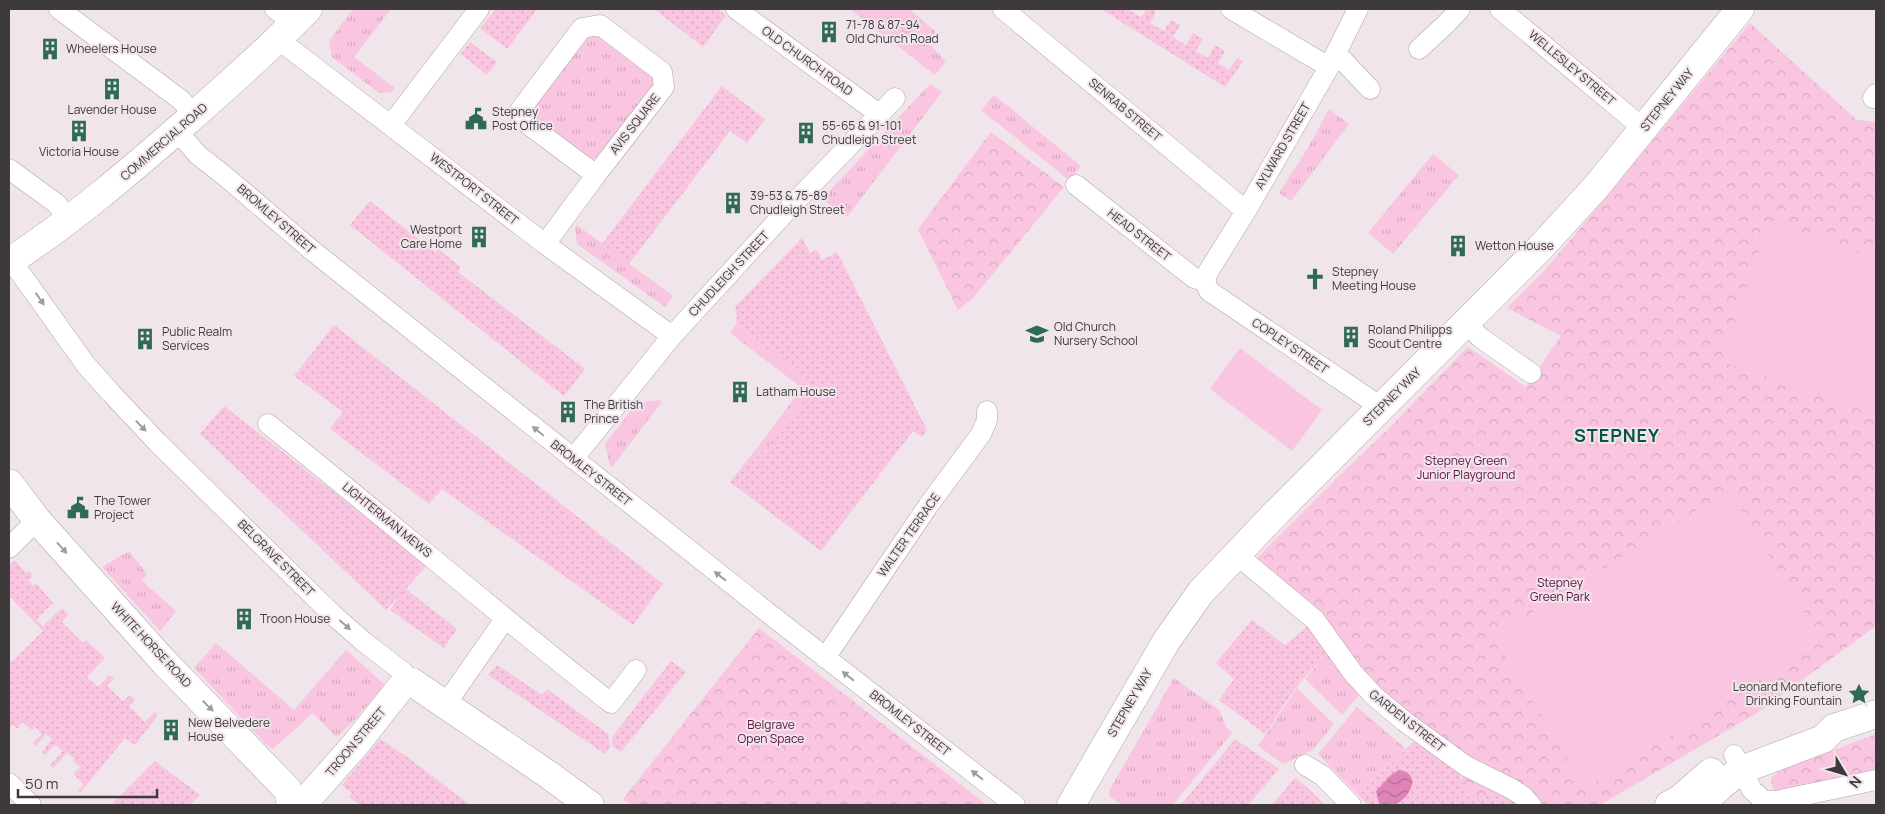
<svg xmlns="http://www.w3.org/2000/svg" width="1885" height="814" font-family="Manrope,sans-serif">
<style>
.grass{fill:url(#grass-tufts)}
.park{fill:url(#park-crowns)}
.garden{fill:url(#garden-dots)}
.pitch{fill:#f9c5e0}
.water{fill:url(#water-waves)}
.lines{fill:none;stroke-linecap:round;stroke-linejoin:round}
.street-casing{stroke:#b1a6ab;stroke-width:21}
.secondary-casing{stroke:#b1a6ab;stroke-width:29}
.highway-casing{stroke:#b1a6ab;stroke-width:29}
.street{stroke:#fff;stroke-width:20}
.secondary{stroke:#fff;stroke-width:28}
.highway{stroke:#fff;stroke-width:28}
.oneway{fill:#9e9c9d}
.labels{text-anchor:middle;stroke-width:4;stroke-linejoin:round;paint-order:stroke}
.poi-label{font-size:12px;fill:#3e393b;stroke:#f0e5ea;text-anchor:start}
.street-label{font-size:12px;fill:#3e393b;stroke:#f0e5ea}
.park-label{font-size:12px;fill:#5e0e42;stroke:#f0e5ea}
.district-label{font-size:18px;font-weight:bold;letter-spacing:1px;fill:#06553e;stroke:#f0e5ea}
</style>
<defs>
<pattern id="grass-tufts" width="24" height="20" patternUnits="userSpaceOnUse" patternTransform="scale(1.25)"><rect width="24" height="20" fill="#f9c5e0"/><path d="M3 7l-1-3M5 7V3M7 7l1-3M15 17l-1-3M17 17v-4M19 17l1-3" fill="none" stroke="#d6aac1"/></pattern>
<pattern id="park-crowns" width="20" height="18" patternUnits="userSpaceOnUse" patternTransform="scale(1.25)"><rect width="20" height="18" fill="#f9c5e0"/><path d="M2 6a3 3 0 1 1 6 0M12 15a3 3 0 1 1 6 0" fill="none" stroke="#d6aac1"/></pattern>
<pattern id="garden-dots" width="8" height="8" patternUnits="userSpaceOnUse" patternTransform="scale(1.25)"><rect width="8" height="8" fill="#f9c5e0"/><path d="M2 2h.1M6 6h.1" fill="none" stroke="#d6aac1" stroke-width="1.8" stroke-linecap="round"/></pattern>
<pattern id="water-waves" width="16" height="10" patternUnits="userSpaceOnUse" patternTransform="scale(1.25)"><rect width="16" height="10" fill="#de84b6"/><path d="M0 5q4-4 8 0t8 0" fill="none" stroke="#b56d95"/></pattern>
</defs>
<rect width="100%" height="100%" fill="#f0e5ea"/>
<path class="grass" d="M353,9H391L354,57L395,88L392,92L379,93L332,57L329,41Z
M850,9H909L936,32L928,43L946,61L935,75Z
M592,36H599L652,75L655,83L598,158L588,159L533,117L531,112L584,38Z
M930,84L942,92L847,217L822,199Z
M994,95L1081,166L1070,181L981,110Z
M1329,109L1349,124L1291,201L1279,193L1309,146Z
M1433,154L1459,175L1393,254L1368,233Z
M577,225L673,296L665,307L577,244L575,228Z
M736,325L808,380L809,394L764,453L757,448L802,388L730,333Z
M660,400L662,402L612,467L610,466L605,444L637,403Z
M129,551L147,574L142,581L176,611L160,631L102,567Z
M216,643L294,710L346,650L384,684L383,687L350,725L336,737L313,713L273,749L266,744L194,668Z
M1328,656L1359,695L1342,715L1305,679L1320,662Z
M1174,678L1219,710L1227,728L1232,733L1173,805H1122L1109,796V791Z
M1297,688L1334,724L1313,750L1283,764L1258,746Z
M1357,707L1406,749L1358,795L1318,754Z"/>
<path class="park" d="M1750,23L1857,120L1876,122V626L1757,713L1600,805H1517C1510,800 1501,794 1491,795C1488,795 1486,797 1483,798C1467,801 1464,789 1461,776L1358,694L1328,658L1308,626L1295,614L1242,573L1340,475L1386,431L1468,347L1526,387L1561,336L1507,308L1542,273L1573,237Z
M991,132L1064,187L974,297L958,310L918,229Z
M759,628L987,805H631L623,799Z
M1876,734V775L1776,792L1772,787L1771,778L1780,770Z"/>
<path class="garden" d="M496,9H537L507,49L480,28Z
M654,9H717L726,15L703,47Z
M1101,9H1129V10L1141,17L1147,9H1152L1156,12L1150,23L1164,31L1171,20L1180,25L1173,37L1186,45L1193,33L1203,39L1196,51L1208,58L1215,45L1225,51L1218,63L1229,70L1237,58L1243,61L1225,87Z
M470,42L497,62L487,75L461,54Z
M722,86L765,119L747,143L730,131L629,264L602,244Z
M370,201L435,252L438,249L461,267L458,272L585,369L564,396L350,225Z
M802,238L810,253L817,250L822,260L837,252L927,430L922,437L913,431L821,551L730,482L757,448L764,453L809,394L808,380L736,325L737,316L735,307Z
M334,325L663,584L633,625L442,489L429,504L330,429L343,412L294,376Z
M224,406L427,565L406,589L457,629L444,648L390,610L400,595L386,610L200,434Z
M15,560L26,573L29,571L33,576L28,580L33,586L36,583L53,603L36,620L43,626L62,608L68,615L62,622L83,643L86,640L105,658L87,677L98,687L110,675L114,679L107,686L123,701L130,695L135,700L129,706L145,722L155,712L158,715L135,745L125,738L80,793L78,792L84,784L73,774L80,767L73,761L75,759L67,753L53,768L50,765L63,751L55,745L45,755L42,752L52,739L46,734L36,746L33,743L42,734L35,727L32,730L22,722L17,729L13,725L9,728V660L12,662L43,631L9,596V566Z
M1252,620L1285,645L1308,626L1328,656C1301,675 1283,707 1265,734L1219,700L1234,679L1216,663Z
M671,661L686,672L621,752L613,746L612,737Z
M497,665L542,695L547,689L608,734L610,747L605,754L488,675Z
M380,739L406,756L470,805H360L349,797L352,793L342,785Z
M1235,739L1279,769L1248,805H1181Z
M1416,740L1457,770L1468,795C1479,802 1488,793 1499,795C1506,796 1512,801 1517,805H1368L1358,795Z
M155,761L200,795L189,805H115L113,803Z
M1295,778L1309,789L1325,805H1272Z"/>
<path class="pitch" d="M1770,221L1876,258V415L1721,361Z
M1240,348L1322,410L1292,451L1210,389Z
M1729,491L1822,641L1587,788L1493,637Z"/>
<path class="water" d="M1399,770C1423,773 1410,799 1394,805C1391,806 1386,805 1382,805L1379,803L1376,791L1391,775Z"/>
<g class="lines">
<g class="street-casing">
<path id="street" d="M59,9L181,100L194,115
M275,9L294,24
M736,9L879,114
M1003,9L1246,211
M1231,9L1329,67
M1500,9L1644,129
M600,25L662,72L664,87L596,175L521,119L520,110L582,28Z
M279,40L545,244L672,336
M1419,49L1446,24L1460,9
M1337,54L1370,89
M1873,98L1876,94
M391,125L479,9
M176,130L198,155L226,177L314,252L767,612L1015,805
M9,169L57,204L68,221
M1076,185L1194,278L1205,281
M545,244L596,175
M11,260L86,365L111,393L157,442L332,614L364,642L403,672L412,682
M1205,281L1208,272L1246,211L1329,67L1358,9
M1205,281L1209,291L1372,401L1379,409
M1465,323L1481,338L1531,373
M268,424C383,516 495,612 611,703L636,670
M573,459L672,336L792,205L895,98
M9,548L37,520
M1236,554L1315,620L1353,673L1375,697L1404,721L1466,766L1512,789L1524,797L1531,805
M825,658L928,506L981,434L987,420V411
M445,705L505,619
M1734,755L1752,790L1764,801H1776L1876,780
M1305,765L1323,776L1351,805
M9,783L31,805"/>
</g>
<g class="secondary-casing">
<path id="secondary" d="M9,483L37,520L165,663L288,790L291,805
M302,805L355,745L401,687L406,683L412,682L546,773L590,805
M1071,805L1167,640L1201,592L1274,515L1542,246L1596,187L1740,9
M1669,805L1680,799L1711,772
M1700,805L1724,783L1741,770L1823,739L1834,728L1876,714"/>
</g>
<g class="highway-casing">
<path id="highway" d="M9,262C73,220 128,173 185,123C227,86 269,49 308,9"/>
</g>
<use href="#street" class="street"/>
<use href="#secondary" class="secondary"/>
<use href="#highway" class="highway"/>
</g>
<defs><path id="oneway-solid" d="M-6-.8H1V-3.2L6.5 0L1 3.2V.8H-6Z" transform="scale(1.25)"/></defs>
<g class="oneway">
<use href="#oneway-solid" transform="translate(40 299) rotate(55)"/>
<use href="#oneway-solid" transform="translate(141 426) rotate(46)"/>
<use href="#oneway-solid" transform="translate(538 431) rotate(-141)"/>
<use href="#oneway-solid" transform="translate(62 548) rotate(48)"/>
<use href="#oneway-solid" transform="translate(720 576) rotate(-142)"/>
<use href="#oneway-solid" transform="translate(345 625) rotate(41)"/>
<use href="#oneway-solid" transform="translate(848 676) rotate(-142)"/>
<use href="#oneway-solid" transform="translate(208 706) rotate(45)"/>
<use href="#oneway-solid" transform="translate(977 775) rotate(-142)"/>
</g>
<defs>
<g id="building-bare" transform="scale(1.725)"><path d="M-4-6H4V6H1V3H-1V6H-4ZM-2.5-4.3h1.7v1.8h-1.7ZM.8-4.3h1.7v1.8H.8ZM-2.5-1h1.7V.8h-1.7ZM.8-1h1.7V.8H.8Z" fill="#2f6a54" stroke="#f0e5ea" stroke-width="2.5" paint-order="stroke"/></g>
<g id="civic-bare" transform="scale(1.725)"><path d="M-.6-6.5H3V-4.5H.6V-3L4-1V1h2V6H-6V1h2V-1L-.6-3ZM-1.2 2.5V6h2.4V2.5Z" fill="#2f6a54" stroke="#f0e5ea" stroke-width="2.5" paint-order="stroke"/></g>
<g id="church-bare" transform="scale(1.725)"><path d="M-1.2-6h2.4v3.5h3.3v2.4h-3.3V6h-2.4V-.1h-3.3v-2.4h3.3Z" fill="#2f6a54" stroke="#f0e5ea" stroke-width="2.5" paint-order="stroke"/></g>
<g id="school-bare" transform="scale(1.725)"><path d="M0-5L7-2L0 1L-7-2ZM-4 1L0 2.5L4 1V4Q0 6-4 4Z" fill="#2f6a54" stroke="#f0e5ea" stroke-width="2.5" paint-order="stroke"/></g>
<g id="sight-bare" transform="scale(1.725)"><path d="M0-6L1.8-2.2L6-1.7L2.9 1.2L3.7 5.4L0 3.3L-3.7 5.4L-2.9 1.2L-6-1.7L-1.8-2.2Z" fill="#2f6a54" stroke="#f0e5ea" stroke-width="2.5" paint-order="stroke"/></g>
</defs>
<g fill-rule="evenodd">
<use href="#building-bare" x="829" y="32"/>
<use href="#building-bare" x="50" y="49"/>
<use href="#building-bare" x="112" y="89"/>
<use href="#civic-bare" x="476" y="119"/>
<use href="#building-bare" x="79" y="131"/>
<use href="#building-bare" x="806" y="133"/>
<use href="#building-bare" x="733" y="203"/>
<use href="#building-bare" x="479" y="237"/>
<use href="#building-bare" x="1458" y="246"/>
<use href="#church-bare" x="1315" y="279"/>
<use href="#school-bare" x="1037" y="334"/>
<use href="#building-bare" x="1351" y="337"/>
<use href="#building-bare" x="145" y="339"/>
<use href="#building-bare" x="740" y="392"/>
<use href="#building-bare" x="568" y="412"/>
<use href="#civic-bare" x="78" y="508"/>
<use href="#building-bare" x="244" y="619"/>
<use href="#sight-bare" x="1859" y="694"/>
<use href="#building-bare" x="171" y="730"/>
</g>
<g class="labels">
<g class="poi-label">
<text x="846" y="29">71-78 &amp; 87-94<tspan x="846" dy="14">Old Church Road</tspan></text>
<text x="66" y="53">Wheelers House</text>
<text x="112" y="114" text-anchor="middle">Lavender House</text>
<text x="492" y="116">Stepney<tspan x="492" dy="14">Post Office</tspan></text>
<text x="822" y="130">55-65 &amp; 91-101<tspan x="822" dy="14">Chudleigh Street</tspan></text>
<text x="79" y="156" text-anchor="middle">Victoria House</text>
<text x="750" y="200">39-53 &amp; 75-89<tspan x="750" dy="14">Chudleigh Street</tspan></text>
<text x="462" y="234" text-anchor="end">Westport<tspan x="462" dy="14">Care Home</tspan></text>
<text x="1475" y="250">Wetton House</text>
<text x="1332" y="276">Stepney<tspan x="1332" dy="14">Meeting House</tspan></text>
<text x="1054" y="331">Old Church<tspan x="1054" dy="14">Nursery School</tspan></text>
<text x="1368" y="334">Roland Philipps<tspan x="1368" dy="14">Scout Centre</tspan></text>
<text x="162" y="336">Public Realm<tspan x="162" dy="14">Services</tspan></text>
<text x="756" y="396">Latham House</text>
<text x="584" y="409">The British<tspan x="584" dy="14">Prince</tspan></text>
<text x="94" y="505">The Tower<tspan x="94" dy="14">Project</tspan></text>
<text x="260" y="623">Troon House</text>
<text x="1842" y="691" text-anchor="end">Leonard Montefiore<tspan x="1842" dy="14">Drinking Fountain</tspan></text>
<text x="188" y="727">New Belvedere<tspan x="188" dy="14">House</tspan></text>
</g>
<g class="street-label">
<text transform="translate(807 61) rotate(36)" y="4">OLD CHURCH ROAD</text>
<text transform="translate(1572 68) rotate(40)" y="4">WELLESLEY STREET</text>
<text transform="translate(1667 100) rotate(-51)" y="4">STEPNEY WAY</text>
<text transform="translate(1125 110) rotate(40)" y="4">SENRAB STREET</text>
<text transform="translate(635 124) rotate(-52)" y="4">AVIS SQUARE</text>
<text transform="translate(164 142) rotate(-41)" y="4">COMMERCIAL ROAD</text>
<text transform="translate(1283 146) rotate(-60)" y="4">AYLWARD STREET</text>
<text transform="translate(474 189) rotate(38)" y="4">WESTPORT STREET</text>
<text transform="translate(276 219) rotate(41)" y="4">BROMLEY STREET</text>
<text transform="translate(1139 235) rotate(38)" y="4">HEAD STREET</text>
<text transform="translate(729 274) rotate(-47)" y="4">CHUDLEIGH STREET</text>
<text transform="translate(1290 346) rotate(34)" y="4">COPLEY STREET</text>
<text transform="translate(1392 397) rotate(-45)" y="4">STEPNEY WAY</text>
<text transform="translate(591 473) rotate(38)" y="4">BROMLEY STREET</text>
<text transform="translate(387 520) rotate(39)" y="4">LIGHTERMAN MEWS</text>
<text transform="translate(909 535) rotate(-55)" y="4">WALTER TERRACE</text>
<text transform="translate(276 558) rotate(45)" y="4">BELGRAVE STREET</text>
<text transform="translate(151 645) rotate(47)" y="4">WHITE HORSE ROAD</text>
<text transform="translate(1130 703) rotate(-60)" y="4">STEPNEY WAY</text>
<text transform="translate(1407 721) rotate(38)" y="4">GARDEN STREET</text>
<text transform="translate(910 723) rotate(38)" y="4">BROMLEY STREET</text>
<text transform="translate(356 742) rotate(-50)" y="4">TROON STREET</text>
</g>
<g class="park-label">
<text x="1466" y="465">Stepney Green<tspan x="1466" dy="14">Junior Playground</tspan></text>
<text x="1560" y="587">Stepney<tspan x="1560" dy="14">Green Park</tspan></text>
<text x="771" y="729">Belgrave<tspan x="771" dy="14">Open Space</tspan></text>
</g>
<g class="district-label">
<text x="1617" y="442">STEPNEY</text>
</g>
</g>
<rect width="1885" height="814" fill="none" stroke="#3e393b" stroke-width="20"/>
<g transform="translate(1845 774) rotate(128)" stroke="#f0e5ea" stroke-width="4" paint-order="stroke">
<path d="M0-4L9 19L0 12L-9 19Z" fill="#3e393b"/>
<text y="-8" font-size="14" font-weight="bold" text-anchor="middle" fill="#3e393b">N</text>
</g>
<path d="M18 789v8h139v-8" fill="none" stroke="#3e393b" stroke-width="2.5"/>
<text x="25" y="789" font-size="15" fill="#3e393b" stroke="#f0e5ea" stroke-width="4" paint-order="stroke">50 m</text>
</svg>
